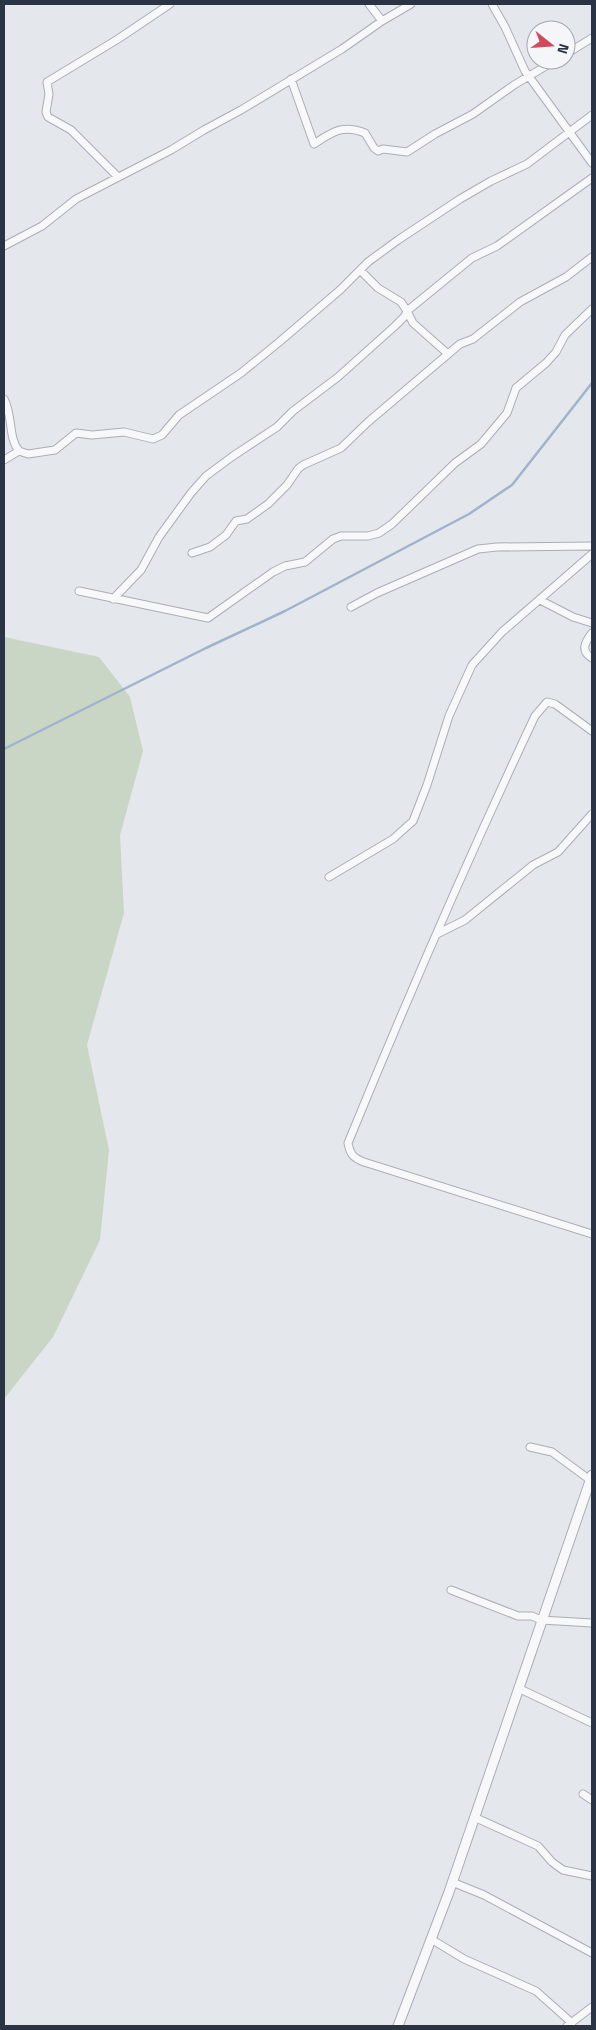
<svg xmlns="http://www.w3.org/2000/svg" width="596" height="2030" font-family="'Titillium Web',sans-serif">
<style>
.green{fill:#c9d6c5}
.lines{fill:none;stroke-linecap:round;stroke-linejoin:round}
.stream{stroke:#9fb4cc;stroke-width:2.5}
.minor-casing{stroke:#a9aeb7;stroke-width:9}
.tertiary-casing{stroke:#a9aeb7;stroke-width:11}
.minor{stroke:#f7f8fa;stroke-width:7}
.tertiary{stroke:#f7f8fa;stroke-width:9}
</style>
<rect width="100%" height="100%" fill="#e4e7ec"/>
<path class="green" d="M4,637L99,657L130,697L143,751L120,835L124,913L87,1045L109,1150L100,1240L53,1337L4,1399Z"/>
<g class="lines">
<path class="stream" d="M4,749L206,648L285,611L469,514L512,485L592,383"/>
<g class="minor-casing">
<path id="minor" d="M369,4L382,21
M492,4L505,27L525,71L592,163
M566,54L592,38
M291,79L314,144C332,132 343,124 365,133L374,148L378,151L383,149L407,152L435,134L473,114L514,85L556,60
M118,177L71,130L48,117L46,112L49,94L47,82L118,39L170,4
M4,246L42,226L76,199L171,150L204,130L241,110L342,49L382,21L411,4
M360,270L378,288L401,302L407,311L472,258L497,246L592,178
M407,311L413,323L448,354
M4,399C13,415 8,438 19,451
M4,460L19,451L28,454L55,450L76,433L92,435L124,432L153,439L162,435L179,415L241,373L278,343L340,290L368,262L398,240L460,199L491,181L527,164L592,115
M192,553L210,547L226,535L236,521L247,519L268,504L287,485L298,469L303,465L341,448L368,422L460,344L473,339L520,302L566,277L592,257
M79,591L208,618L273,572L285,566L305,562L333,539L341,536H368L379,533L392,524L455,463L481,444L507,413L516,388L546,363L556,352L565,335L592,309
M113,599L141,570L159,537L191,493L206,476L233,456L277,427L293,411L338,377L395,326L405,316L407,311
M540,600L573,617L592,623
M351,607L377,593L478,549L497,547L592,546
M592,633C585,642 580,651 592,658
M592,731L555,704L547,702L535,716C469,856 407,999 348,1143C350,1154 353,1158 364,1162L592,1234
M329,877L393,839L413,821L427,785L449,716L472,665L502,632L592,554
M437,934L465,920L533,865L558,852L592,814
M530,1447L552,1452L590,1480
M451,1590L518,1616H532L541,1620L592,1623
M518,1688L592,1723
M583,1794L592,1800
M474,1817L538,1846L552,1862L563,1870L592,1876
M452,1882L484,1895L592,1953
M431,1939L464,1959L536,1991L572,2023
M567,2026L592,2007"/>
</g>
<g class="tertiary-casing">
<path id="tertiary" d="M398,2026L449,1892L592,1475"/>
</g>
<use href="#minor" class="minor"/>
<use href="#tertiary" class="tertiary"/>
</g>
<rect width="596" height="2030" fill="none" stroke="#2b3445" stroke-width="10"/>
<g transform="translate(551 45) rotate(107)"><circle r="24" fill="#f4f6f9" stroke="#a4a8b1"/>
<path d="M0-4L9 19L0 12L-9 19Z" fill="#d1495b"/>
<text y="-8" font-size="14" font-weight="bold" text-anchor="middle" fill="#2b3445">N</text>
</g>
</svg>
